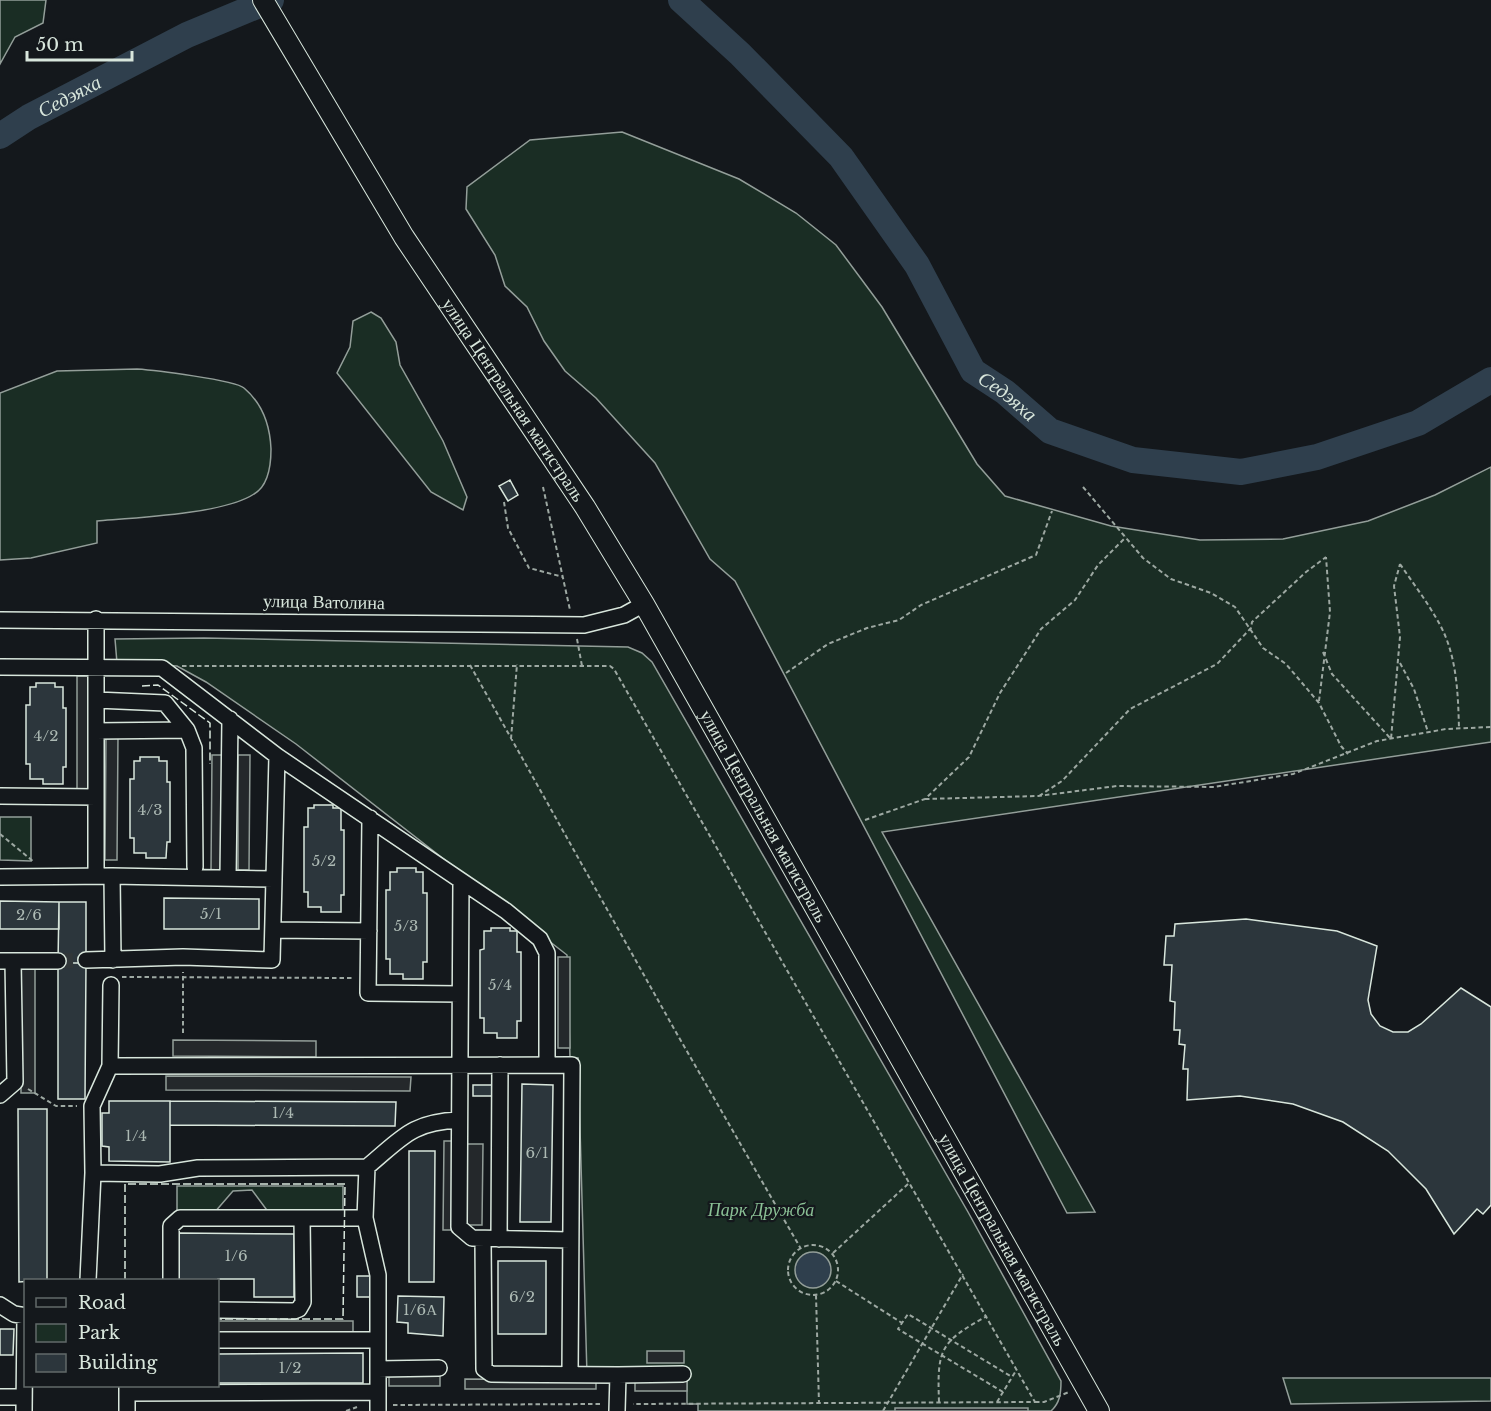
<svg xmlns="http://www.w3.org/2000/svg" width="1491" height="1411" font-family="'Libre Baskerville',serif">
<style>
.green{fill:#1a2d24;stroke:#939e99;stroke-width:1.5}
.parking{fill:#24282b;stroke:#939e99;stroke-width:1.5}
.water{fill:#2f3f4d;stroke:#939e99;stroke-width:1.5}
.lines{fill:none;stroke-linecap:round;stroke-linejoin:round}
.river{stroke:#2f3f4d;stroke-width:26}
.building{fill:#2c363c;stroke:#d8e6dc;stroke-width:1.5}
.minor-tunnel{stroke:#313739;stroke-width:15;stroke-dasharray:15 8;stroke-linecap:butt}
.minor-casing{stroke:#d8e6dc;stroke-width:18}
.major-casing{stroke:#d8e6dc;stroke-width:22}
.path{stroke:#9da8a2;stroke-width:2;stroke-dasharray:4.5 3;stroke-linecap:butt}
.minor{stroke:#14181c;stroke-width:15}
.major{stroke:#14181c;stroke-width:20}
.fence{stroke:#d8e6dc;stroke-width:1.5;stroke-dasharray:8 3;stroke-linecap:butt}
.labels{text-anchor:middle;stroke-width:4.5;stroke-linejoin:round;paint-order:stroke}
.number-label{font-size:15px;fill:#adbab4}
.street-label{font-size:18px;fill:#d8e6dc;stroke:#14181c}
.park-label{font-size:18px;font-style:italic;fill:#8ac095;stroke:#14181c}
.water-label{font-size:20px;font-style:italic;fill:#d8e6dc;stroke:#14181c}
</style>
<rect width="100%" height="100%" fill="#14181c"/>
<path class="green" d="M0,0H46L43,23L15,37L0,64Z
M622,132L739,179L796,213L836,245L882,307L977,464L1005,496L1111,526L1200,540L1283,539L1368,521L1435,495L1491,467V742L882,832L1095,1212L1067,1213L735,581L710,559L655,463L596,398L565,371L544,341L527,307L505,286L495,255L466,209L467,187L530,140Z
M371,312L381,318L396,342L400,365L443,441L467,497L463,510L431,492L337,373L350,347L353,321Z
M137,369C153,370 235,380 244,388C263,404 270,426 271,449C271,465 268,486 254,494C224,514 134,518 97,521V543L31,558L0,560V393L57,371Z
M204,638L628,647L642,653L652,662L968,1212L1061,1381C1061,1393 1060,1403 1051,1411H698V1404H687V1373L587,1375L578,1058L570,1057L567,955L296,744L206,682L177,666L117,663L115,639Z
M0,817H31V861L0,860Z
M177,1186H343V1213H269L252,1190L233,1191L214,1213H177Z
M1491,1378V1401L1291,1404L1283,1378Z"/>
<path class="parking" d="M77,676H89V791H77Z
M106,736H118L117,860H105Z
M212,755H223L222,871H211Z
M238,755H250L249,870H238Z
M558,957H570V1048H558Z
M21,969H35V1093H21Z
M173,1040L316,1041V1057L173,1056Z
M166,1076L411,1077L410,1091L166,1090Z
M444,1141H453L452,1230H443Z
M464,1144H483L482,1225H463Z
M218,1321H353V1333H218Z
M647,1351H684V1363H647Z
M389,1373H440V1386H389Z
M465,1379L596,1380V1389H465Z
M635,1381H687V1391H635Z
M895,1408H1028V1411H895Z"/>
<path class="water" d="M795 1270a18 18 0 1 1 36 0a18 18 0 1 1-36 0Z"/>
<g class="lines">
<g class="river">
<path id="s1" d="M681,0L740,54L841,157L917,265L973,371L1005,392L1050,431L1133,460L1241,472L1317,457L1418,423L1491,380"/>
<path id="s2" d="M0,136L29,117L187,35L271,0"/>
</g>
</g>
<path class="building" d="M510,480L518,495L508,501L499,486Z
M36,683H55V687H63V708H66V767H63V784H43V779H30V764H26V705H30V687H36Z
M140,757H159V761H167V782H170V842H167L166,858H146V853H134V838H130V779H134V761H140Z
M314,805H333V808H341V830H344V895H341V912H321V907H308V892H304V827H308V808H314Z
M397,868H416V872H423V893H427V962H423V979H403V974H390V959H386V890H390V872H397Z
M164,898L259,899V929H164Z
M0,901L59,902V929H0Z
M59,902H86V963H58Z
M1246,919L1337,931L1377,946L1368,1000L1371,1014L1380,1026L1393,1032H1408L1421,1024L1461,988L1491,1007V1205L1483,1214L1477,1209L1454,1234L1426,1189L1388,1151L1343,1122L1293,1104L1240,1096L1187,1100L1188,1069H1183L1185,1045L1179,1044L1180,1030H1174L1175,1002L1170,1001L1172,965H1164L1166,936H1174L1175,924Z
M491,928H510V931H517V952H521V1021H517V1038H497V1033H484V1018H480V950L484,949V931H491Z
M58,963H86L85,1099H58Z
M522,1084L553,1085L551,1222H520Z
M473,1085H493V1096H473Z
M109,1101H170V1162L109,1161V1147L102,1146V1113H109Z
M170,1101L396,1102L395,1126L170,1125Z
M18,1109H47V1280L19,1282Z
M409,1151H435L434,1282H409Z
M179,1233L294,1234V1297H254V1279H218V1298V1280H179Z
M498,1261H546V1334H498Z
M357,1276H372L373,1297H357Z
M398,1296L444,1297L443,1336L408,1333V1323L397,1322Z
M0,1329H14L13,1355H0Z
M363,1353V1383H218V1354Z"/>
<g class="lines">
<path class="minor-tunnel" d="M58,961L86,960"/>
<g class="minor-casing">
<path id="minor" d="M0,620L584,625L624,615L644,604
M0,667L162,668L277,756L272,960L183,957L86,960
M96,700L165,703L187,730
M96,731L187,730L194,748L195,867
M277,756L506,911L540,939L547,953V1065
M0,796L96,797
M370,818L368,993L460,994
M96,876V619
M112,876L274,879
M0,877L112,876L113,960
M228,877L230,719
M461,881L459,1227L472,1238L570,1240
M273,930L369,931
M0,961H13L15,1082L0,1095
M13,961H58
M111,985L110,1066L572,1065L570,1375
M110,1066L92,1106L93,1173L160,1174L198,1168L367,1167
M483,1239L484,1369L491,1374L618,1375L617,1411
M499,1239L500,1065
M88,1280L93,1173
M171,1280V1226L180,1218H365
M0,1305L14,1314L26,1316
M218,1310L294,1311L299,1309L303,1302L302,1218
M218,1340H378
M378,1369L439,1368
M618,1375L683,1374
M127,1393L378,1392
M0,1397H24
M24,1411L25,1316
M127,1411V1386
M378,1411V1275L365,1218L367,1167C402,1138 411,1122 459,1120"/>
</g>
<g class="major-casing">
<g id="major">
<path id="s3" d="M263,0L404,237L585,507L644,604L1099,1411"/>
</g>
</g>
<path class="path" d="M543,487L570,610
M1083,487L1143,558L1171,579L1211,593L1235,607L1263,648L1286,664L1319,703L1341,746L1348,754
M504,502L508,528L529,568L563,577
M1400,564C1413,583 1428,603 1439,623C1457,655 1458,693 1459,729
M577,639L582,666
M1323,652L1332,674L1391,739L1400,637L1394,586L1400,564
M1400,663L1414,689L1428,732
M470,665L677,1034L801,1249
M182,666H610L614,669L1035,1402L633,1404
M786,673L828,644L867,628L899,620L921,605L1036,555L1052,511
M1319,701L1330,612L1326,557
M511,739L517,664
M1039,796L1062,781L1130,709L1217,664L1251,628L1252,622L1306,572L1326,557
M925,799L1038,796L1117,786L1214,787L1293,774L1377,741L1446,729L1491,727
M865,820L925,799L969,757L1000,693L1041,629L1075,600L1098,565L1126,537
M0,834L34,862
M122,977L353,978
M183,1033V972
M28,1089L56,1106H77
M788 1270a25 25 0 1 1 50 0a25 25 0 1 1-50 0Z
M833,1253L908,1184
M836,1281L902,1323
M816,1295L819,1404
M1003,1392L898,1329L908,1314L1012,1377
M939,1402C937,1349 940,1342 987,1316
M997,1402L1017,1369
M1035,1402H1044L1069,1392
M393,1405L603,1404
M346,1411L357,1407
M883,1411L963,1274"/>
<use href="#minor" class="minor"/>
<use href="#major" class="major"/>
<path class="fence" d="M142,686L158,685L210,723V764
M125,1280V1184H345L343,1319H218"/>
</g>
<g class="labels">
<g class="number-label">
<text x="46" y="741">4/2</text>
<text x="150" y="815">4/3</text>
<text x="324" y="866">5/2</text>
<text x="211" y="919">5/1</text>
<text x="29" y="920">2/6</text>
<text x="406" y="931">5/3</text>
<text x="500" y="990">5/4</text>
<text x="283" y="1118">1/4</text>
<text x="136" y="1141">1/4</text>
<text x="537" y="1158">6/1</text>
<text x="236" y="1261">1/6</text>
<text x="522" y="1302">6/2</text>
<text x="420" y="1315">1/6А</text>
<text x="290" y="1373">1/2</text>
</g>
<g class="street-label">
<text dy="6" stroke="none"><textPath href="#s3" startOffset="472">улица Центральная магистраль</textPath></text>
<text transform="translate(324 602) rotate(1)" y="6">улица Ватолина</text>
<text dy="6" stroke="none"><textPath href="#s3" startOffset="958">улица Центральная магистраль</textPath></text>
<text dy="6" stroke="none"><textPath href="#s3" startOffset="1444">улица Центральная магистраль</textPath></text>
</g>
<g class="park-label">
<text x="761" y="1216">Парк Дружба</text>
</g>
<g class="water-label">
<text dy="7" stroke="none"><textPath href="#s2" startOffset="80">Седэяха</textPath></text>
<text dy="7" stroke="none"><textPath href="#s1" startOffset="519">Седэяха</textPath></text>
</g>
</g>
<rect x="24" y="1279" width="195" height="108" fill="#14181c" stroke="#626a69" stroke-width="1.5"/>
<rect x="36" y="1298" width="30" height="9" fill="#14181c" stroke="#626a69" stroke-width="1.5"/>
<text x="78" y="1309" font-size="18" fill="#d8e6dc">Road</text>
<rect x="36" y="1324" width="30" height="18" fill="#1a2d24" stroke="#626a69" stroke-width="1.5"/>
<text x="78" y="1339" font-size="18" fill="#d8e6dc">Park</text>
<rect x="36" y="1354" width="30" height="18" fill="#2c363c" stroke="#626a69" stroke-width="1.5"/>
<text x="78" y="1369" font-size="18" fill="#d8e6dc">Building</text>
<path d="M27 51v9h105v-9" fill="none" stroke="#d8e6dc" stroke-width="3"/>
<text x="36" y="51" font-size="18" fill="#d8e6dc" stroke="#14181c" stroke-width="4.5" paint-order="stroke">50 m</text>
</svg>
